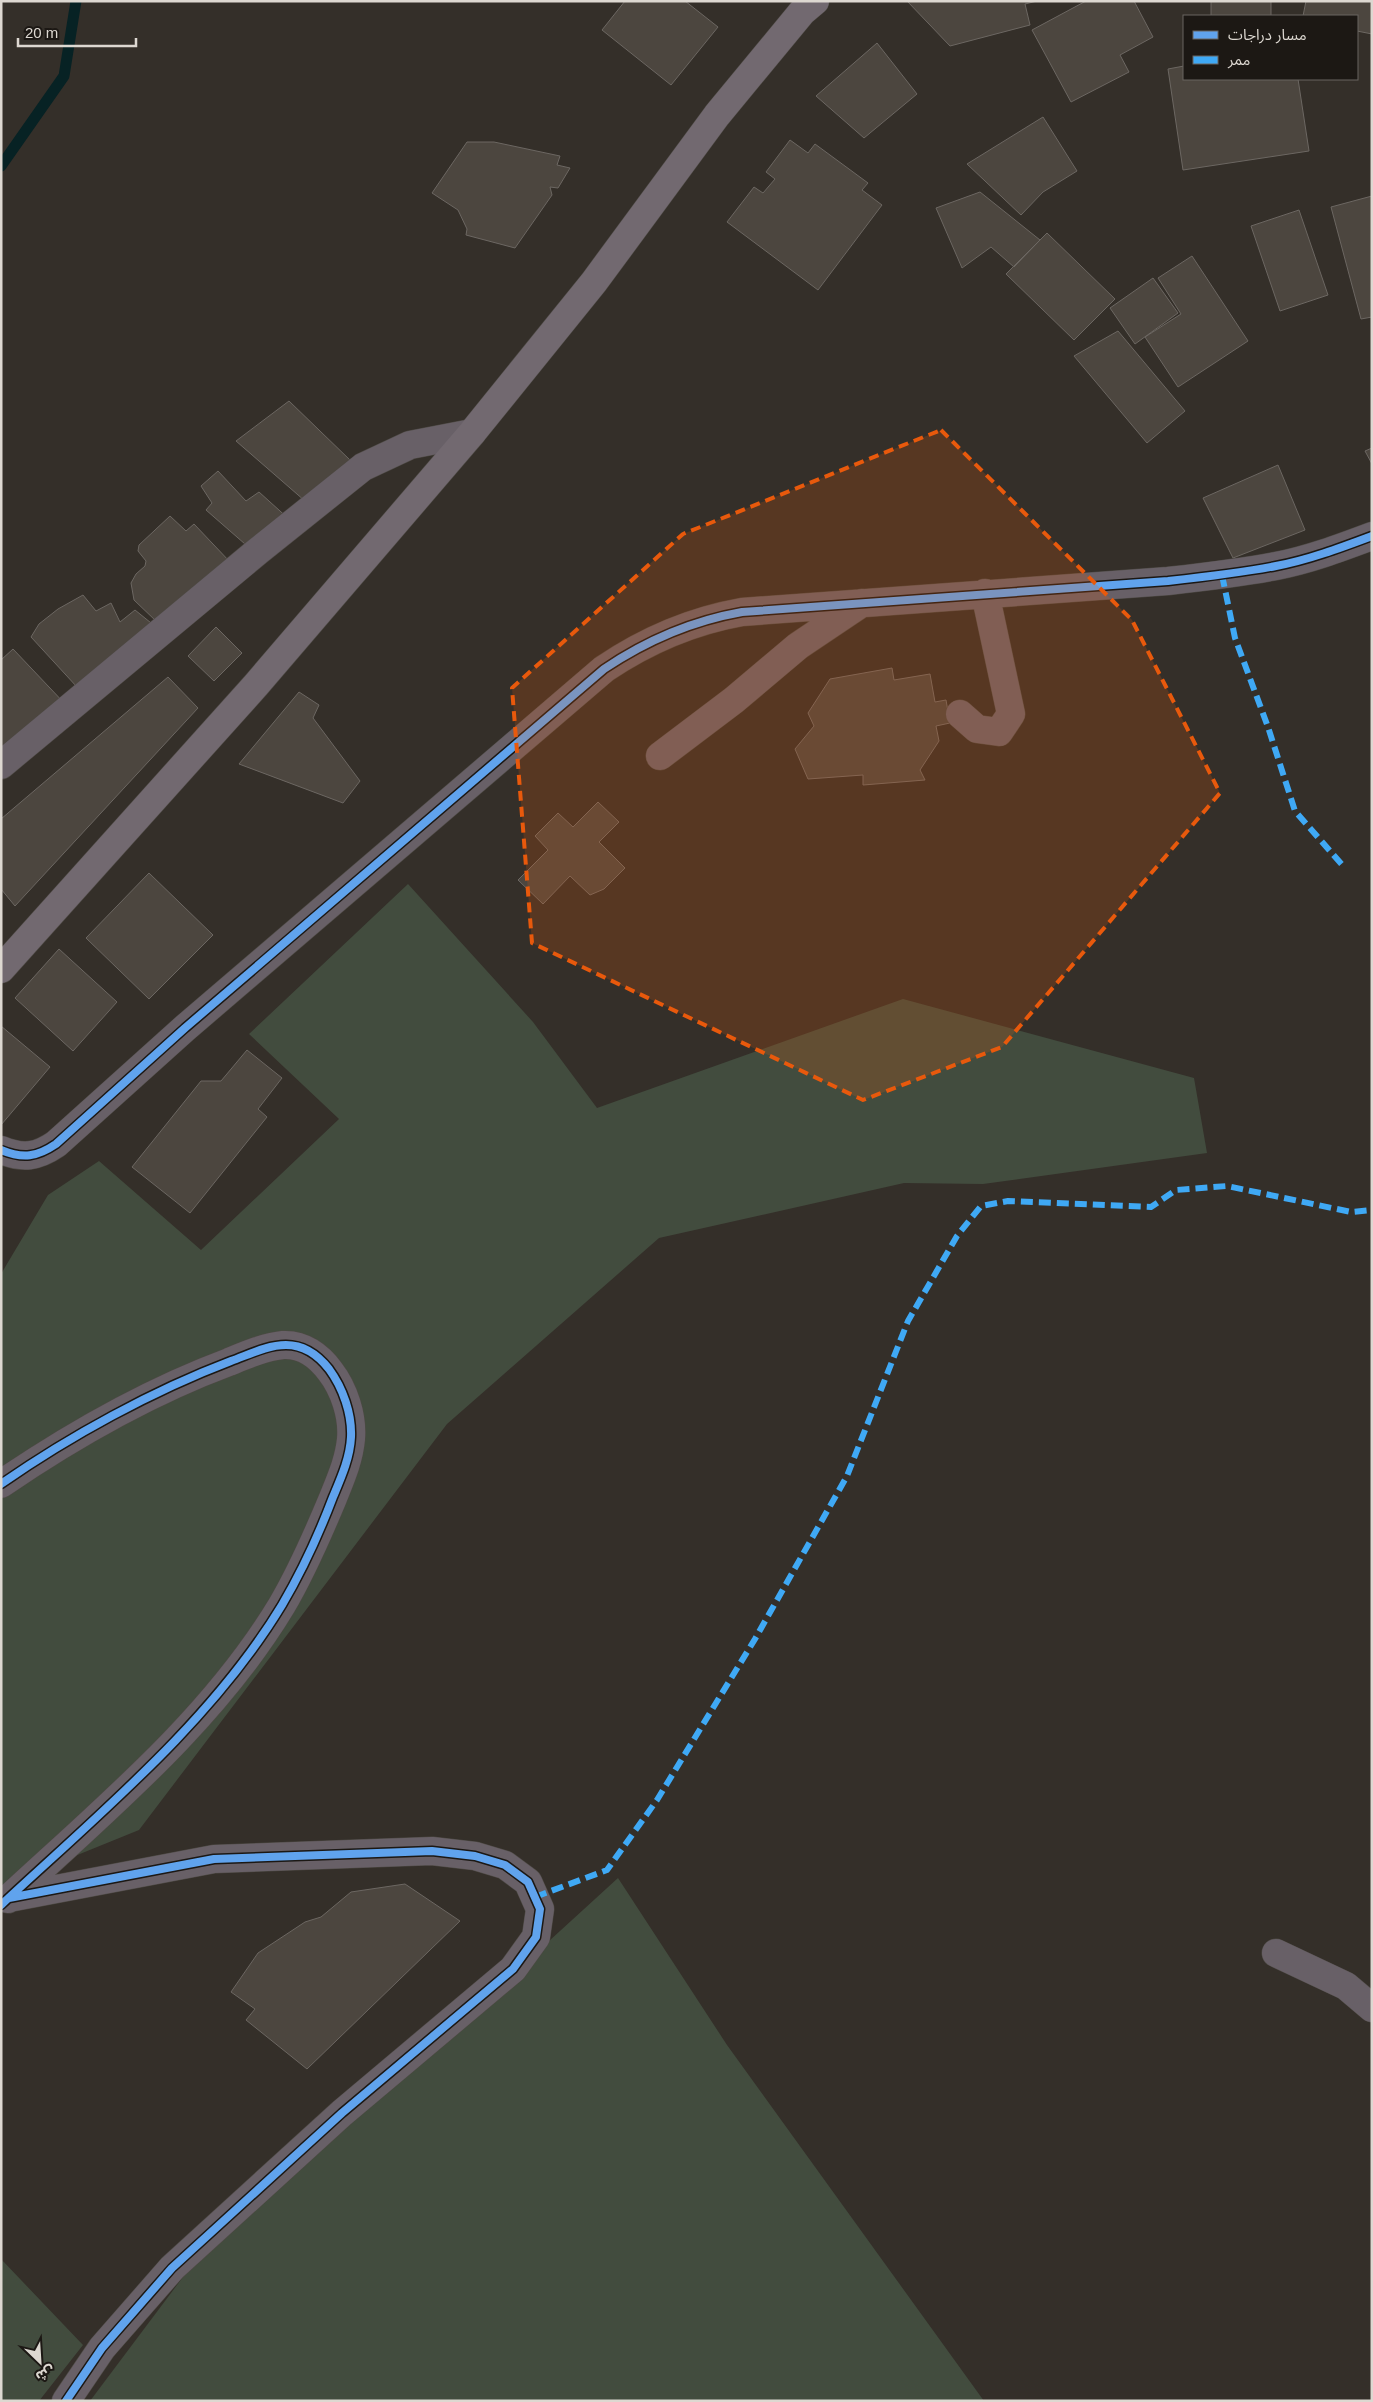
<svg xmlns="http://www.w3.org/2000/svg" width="1373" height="2402" font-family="Arial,'Noto Sans Arabic',sans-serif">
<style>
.green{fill:#424c3e}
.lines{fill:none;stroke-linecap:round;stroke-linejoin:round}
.stream{stroke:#072224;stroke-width:11}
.building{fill:#4c463f;stroke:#6c6762}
.minor-casing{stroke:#4e4a45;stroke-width:29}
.major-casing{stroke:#4e4a45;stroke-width:29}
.minor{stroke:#686067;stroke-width:28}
.major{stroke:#726970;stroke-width:28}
.quiet{stroke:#3fa9f5;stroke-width:6;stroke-dasharray:12 6;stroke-linecap:butt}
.cycleway-casing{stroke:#1c1814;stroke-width:11}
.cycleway{stroke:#60a3ed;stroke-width:8}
.marked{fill:#e8590c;fill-opacity:0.2;stroke:#e8590c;stroke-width:4;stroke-dasharray:10 6;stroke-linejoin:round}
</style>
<rect width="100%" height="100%" fill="#342f29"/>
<path class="green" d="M408,884L533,1022L597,1108L903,999L1194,1078L1207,1153L983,1184L904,1183L659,1238L447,1424L139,1830L1,1886V1274L48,1195L99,1161L201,1250L339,1119L249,1034Z
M618,1878L727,2045L984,2401H90L186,2273Z
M1,2259L83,2345L39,2401H1Z"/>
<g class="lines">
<path class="stream" d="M1,166L64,76L76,1"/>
</g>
<path class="building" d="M625,1H685L718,27L671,85L602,30Z
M907,1H1037L1025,4L1030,25L950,46Z
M1086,1H1134L1153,37L1120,55L1129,72L1071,102L1032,30Z
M1211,1H1271V16H1211Z
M1306,1H1372V34L1357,31V16H1303Z
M877,43L917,94L864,138L816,96Z
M1184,66V79H1298L1309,151L1183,170L1168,69Z
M1043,117L1077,171L1043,192L1021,215L967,164Z
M790,140L808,153L815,144L868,183L862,190L882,205L818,290L727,222L754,187L763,193L775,179L766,172Z
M467,142H494L560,156L557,165L570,168L558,188L550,187L552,195L515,248L466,235L467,229L458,210L432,193Z
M980,192L1040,240L1014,267L991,247L962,268L936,208Z
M1372,196V317L1361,319L1331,207Z
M1299,210L1328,295L1280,311L1251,226Z
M1047,233L1115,299L1074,340L1006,274Z
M1192,256L1248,341L1178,387L1145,337L1181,314L1158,278Z
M1153,278L1178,313L1135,344L1110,308Z
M1118,331L1185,411L1147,443L1074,356Z
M289,401L350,460L305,501L236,441Z
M1372,448V464L1365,451Z
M1278,465L1305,530L1233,558L1203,498Z
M218,471L246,501L259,492L290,520L253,551L206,510L212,503L201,486Z
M170,516L186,531L194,524L231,563L157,622L134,600L131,583L136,574L145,566L146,561L138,551L139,545Z
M83,595L96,611L111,603L120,622L135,610L156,627L77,687L31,637L39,624L58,609Z
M216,627L242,653L214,681L188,656Z
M13,649L67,706L1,757V660Z
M892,668L894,680L930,674L935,702L946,700L950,723L936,726L939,741L920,770L925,780L863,785V775L808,779L795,749L814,726L808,713L830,679Z
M168,677L198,708L15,906L1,889V819Z
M299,692L319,705L313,718L360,781L343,803L239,764Z
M598,802L619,822L599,842L625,868L604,889L590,895L570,876L543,904L518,880L548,850L535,836L558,813L573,827Z
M149,873L213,935L149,999L86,938Z
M59,949L117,1002L73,1051L15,998Z
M1,1026L50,1067L1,1125Z
M247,1050L282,1078L258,1109L267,1117L190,1213L132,1167L201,1081H221Z
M405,1884L460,1921L307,2069L246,2020L255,2009L231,1992L258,1953L305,1922L321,1917L351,1892Z"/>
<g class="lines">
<g class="minor-casing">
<path id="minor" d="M960,714L977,729L999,732L1011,714L985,593
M660,756L734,700L798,646L862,603
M1,765L258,551L363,467L410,445L472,433
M1,1150C23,1159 37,1157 56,1144L185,1028L604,669C647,640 691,621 742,612L1168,581C1204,577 1240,573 1276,566C1308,560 1340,548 1372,536
M1,1484C70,1437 151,1391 229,1362C246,1355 264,1347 283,1345C303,1344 319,1356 330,1371C344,1389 353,1416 351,1439C349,1460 341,1478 333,1498C318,1534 302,1571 282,1605C213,1720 105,1809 8,1899
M9,1898L214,1859L432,1851L475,1856L505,1865L528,1882L540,1909L536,1937L513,1969L342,2113L172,2268L102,2348L66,2401
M1276,1953L1346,1986L1372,2008"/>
</g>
<g class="major-casing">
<path id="major" d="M1,969L256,685L472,433L594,282L717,115L802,12L815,1"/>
</g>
<use href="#minor" class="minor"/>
<use href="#major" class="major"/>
<path class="quiet" d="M1222,575L1235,638L1268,727L1295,811L1344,867
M535,1897L607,1870L657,1800L755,1639L847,1476L908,1321L957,1236L981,1206L1008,1201L1151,1207L1176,1190L1227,1186L1351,1212L1372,1210"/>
<g class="cycleway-casing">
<path id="cycleway" d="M1,1150C23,1159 37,1157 56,1144L185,1028L604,669C647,640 691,621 742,612L1168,581C1204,577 1240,573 1276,566C1308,560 1340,548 1372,536
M1,1484C70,1436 152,1391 231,1361C248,1355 267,1345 286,1345C304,1345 318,1355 329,1369C343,1388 352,1414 351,1437C350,1458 341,1478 333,1497C319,1534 302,1571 282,1605C212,1721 99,1814 1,1905
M9,1898L214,1859L432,1851L475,1856L505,1865L528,1882L540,1909L536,1937L513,1969L342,2113L172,2268L102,2348L66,2401"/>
</g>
<use href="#cycleway" class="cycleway"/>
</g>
<path class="marked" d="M941,430L1132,620L1220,793L1002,1047L863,1100L532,943L512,688L683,534Z"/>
<rect width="1373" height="2402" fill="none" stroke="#ddd8d1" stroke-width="5"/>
<rect x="1183" y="15" width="175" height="65" fill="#1c1814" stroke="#696560"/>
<rect x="1193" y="31" width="25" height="8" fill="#60a3ed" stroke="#696560"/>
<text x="1228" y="40" font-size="15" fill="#ddd8d1">مسار دراجات</text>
<rect x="1193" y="56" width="25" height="8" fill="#3fa9f5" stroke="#696560"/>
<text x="1228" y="65" font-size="15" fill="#ddd8d1">ممر</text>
<g transform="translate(40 2362) rotate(155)" stroke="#1c1814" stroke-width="4" paint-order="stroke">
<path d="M0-4L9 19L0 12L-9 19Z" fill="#ddd8d1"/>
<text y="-8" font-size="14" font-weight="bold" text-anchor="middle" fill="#ddd8d1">ش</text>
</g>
<path d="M18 38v8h118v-8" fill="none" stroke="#ddd8d1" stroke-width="2.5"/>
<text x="25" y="38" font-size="15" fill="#ddd8d1" stroke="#1c1814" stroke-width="4" paint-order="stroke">20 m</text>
</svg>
